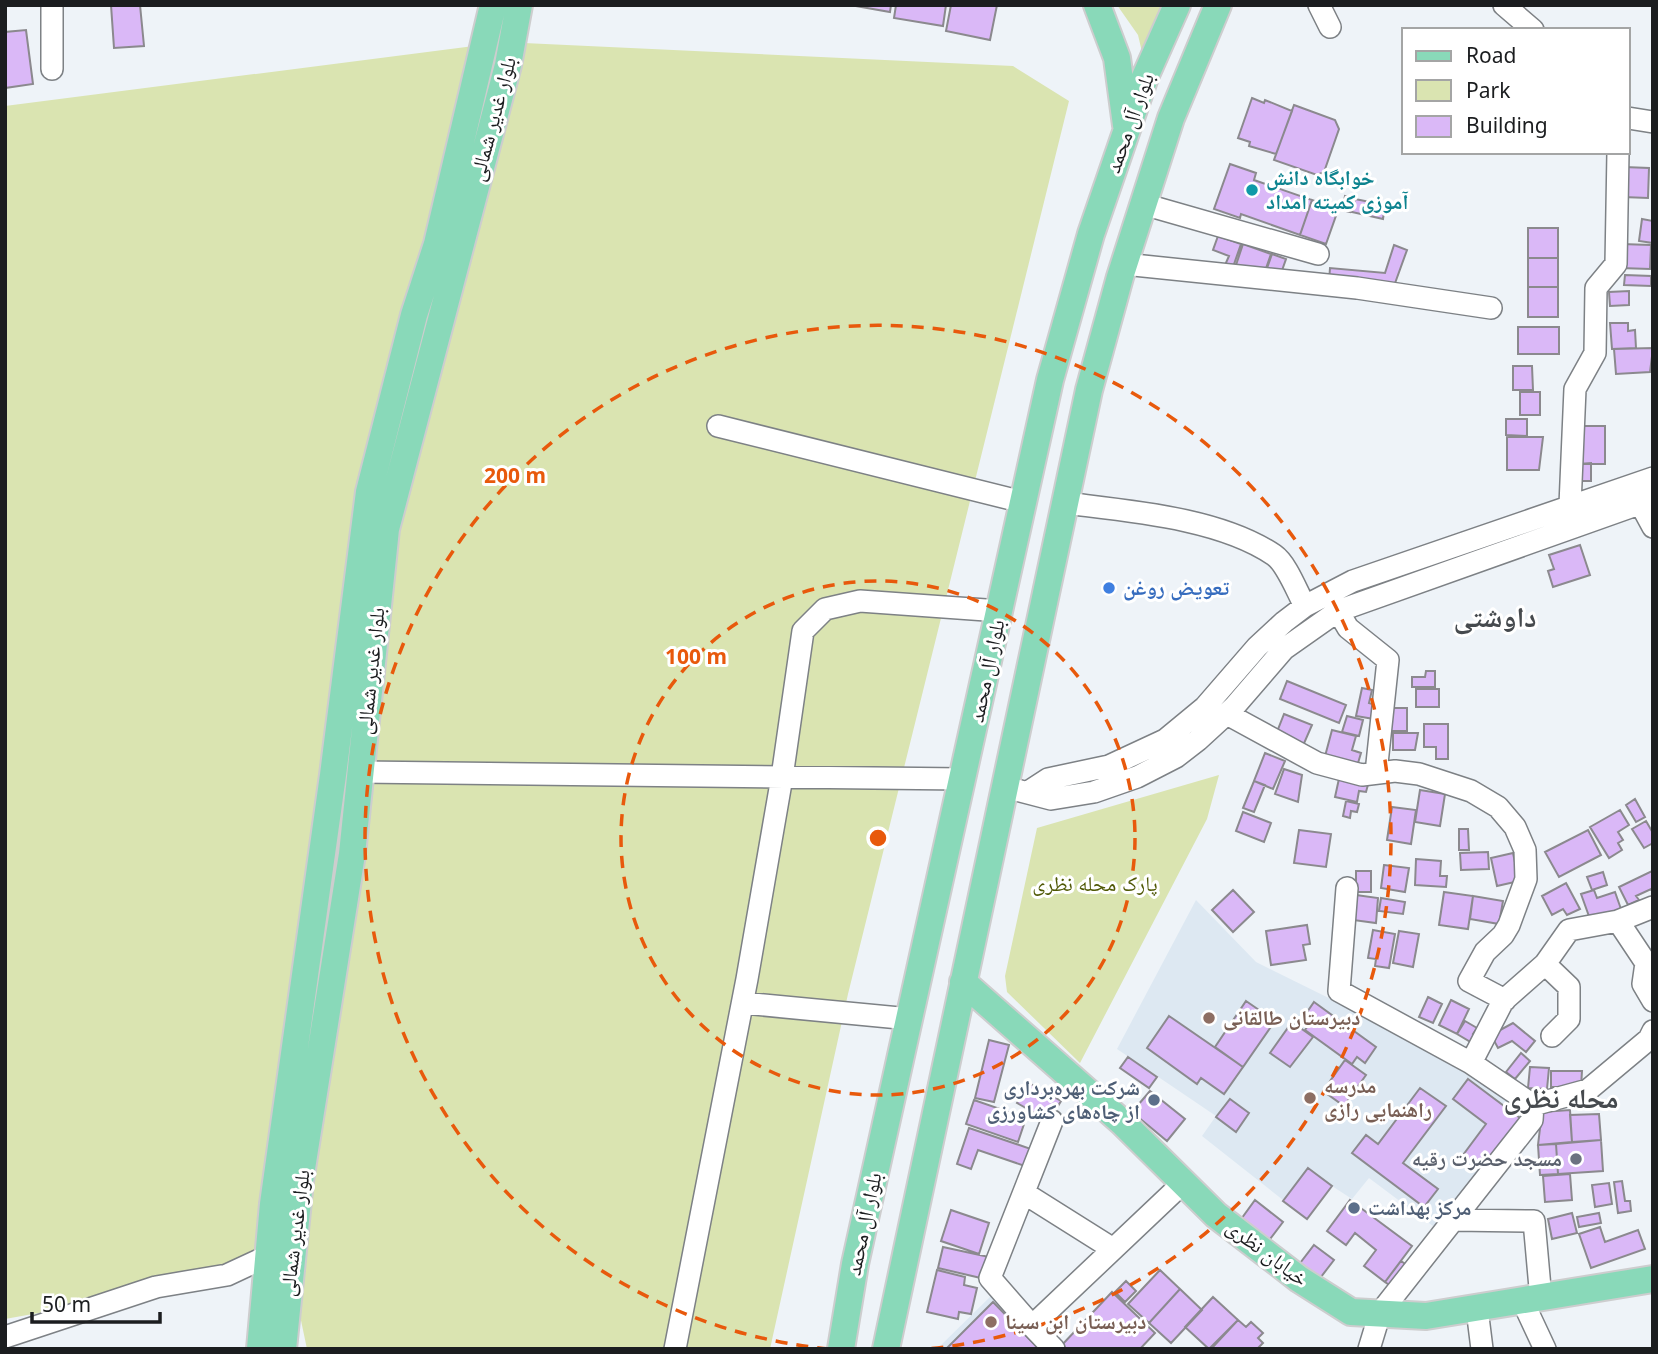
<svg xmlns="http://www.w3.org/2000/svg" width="1658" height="1354" font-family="'Noto Sans','Noto Naskh Arabic',sans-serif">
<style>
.built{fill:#dde8f2}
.green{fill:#dae4b1}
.building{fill:#dab8f7;stroke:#8b898e;stroke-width:2}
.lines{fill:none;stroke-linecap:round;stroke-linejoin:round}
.minor-casing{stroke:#7d8185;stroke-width:24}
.major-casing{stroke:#cdcdce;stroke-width:30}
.minor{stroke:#fff;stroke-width:21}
.major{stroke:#89d9b9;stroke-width:26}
.ring{fill:none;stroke:#e8590c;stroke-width:3.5;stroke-dasharray:12 9}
.culture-dot{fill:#0f9aa8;stroke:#fff;stroke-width:2.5}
.shop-dot{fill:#3f7fe0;stroke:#fff;stroke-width:2.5}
.education-dot{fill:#8d6e63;stroke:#fff;stroke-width:2.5}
.service-dot{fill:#5c6f8a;stroke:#fff;stroke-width:2.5}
.worship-dot{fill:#6b7280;stroke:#fff;stroke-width:2.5}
.labels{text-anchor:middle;stroke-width:6;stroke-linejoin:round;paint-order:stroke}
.street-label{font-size:21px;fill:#1b1d1f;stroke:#fff}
.culture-label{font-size:21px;font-weight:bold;fill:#0d838f;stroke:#fff;text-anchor:start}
.shop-label{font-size:21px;font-weight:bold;fill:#366cbe;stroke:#fff;text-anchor:start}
.park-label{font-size:21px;fill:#4f5805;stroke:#fff}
.education-label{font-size:21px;font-weight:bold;fill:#785e54;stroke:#fff;text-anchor:start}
.service-label{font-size:21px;font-weight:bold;fill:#4e5e75;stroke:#fff;text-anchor:end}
.worship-label{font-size:21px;font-weight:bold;fill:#5b616d;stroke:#fff;text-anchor:end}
.district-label{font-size:28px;font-weight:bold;fill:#464a4e;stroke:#fff}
.centre{fill:#e8590c;stroke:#fff;stroke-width:3.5}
.ring-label{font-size:21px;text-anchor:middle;font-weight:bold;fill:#e8590c;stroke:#fff;stroke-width:6;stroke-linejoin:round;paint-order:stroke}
</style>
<rect width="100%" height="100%" fill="#eef3f8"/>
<path class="built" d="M1196,900L1256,962L1442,1054L1529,1117L1441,1232L1369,1178L1352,1199L1332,1186L1307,1219L1202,1136L1216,1116L1117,1049Z
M992,1295L1043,1349H937Z"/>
<path class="green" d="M1117,5H1162L1142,52L1138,35Z
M505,42L1013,66L1069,101L848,994L770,1349H307L290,1268L5,1319V106Z
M1219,775L1207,819L1080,1063L1007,992L1005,976L1037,828Z"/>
<path class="building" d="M111,5H140L144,46L114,48Z
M850,5H891L890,12Z
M896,5H946L943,26L894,18Z
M951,5H997L990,40L946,31Z
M26,30L33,84L5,88V32Z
M1252,98L1264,103L1265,100L1292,111L1276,154L1249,146L1250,142L1238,138Z
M1294,105L1335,120L1339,129L1324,172L1317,175L1274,160Z
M1230,164L1256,173L1254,180L1312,200L1300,235L1241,214L1240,218L1214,209Z
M1624,167L1649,168L1648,198L1623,197Z
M1345,196L1353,198L1350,212L1342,210Z
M1355,199L1385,205L1383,219L1352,212Z
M1312,200L1338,210L1326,244L1300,235Z
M1642,219L1653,221V243L1639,241Z
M1528,228H1558V258H1528Z
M1218,236L1241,244L1233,267L1225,265L1229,256L1213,250Z
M1243,244L1271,254L1263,277L1235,268Z
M1621,244L1651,245L1650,269L1620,268Z
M1394,245L1407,250L1394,286L1329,281L1330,268L1385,273Z
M1272,254L1286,259L1279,279L1265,274Z
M1528,258H1558V287H1528Z
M1625,275L1651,276V286L1624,285Z
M1528,287H1558V317H1528Z
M1629,291V305L1610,306L1609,292Z
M1610,323H1628V331L1635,330L1636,348L1612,349Z
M1518,327H1559V354H1518Z
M1653,348L1650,372L1616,374L1614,349Z
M1513,366H1532L1533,390H1513Z
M1520,392H1540V415H1520Z
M1506,419H1527V436L1506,435Z
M1579,426H1605V464H1579Z
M1507,437H1543L1539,470H1507Z
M1591,463V481H1579V464Z
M1580,545L1590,575L1553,587L1548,571L1554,569L1549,555Z
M1426,671H1435V687H1412V677H1425Z
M1287,681L1346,705L1339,723L1280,699Z
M1362,688L1372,690L1369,703L1376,705L1374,719L1356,716Z
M1416,689H1439V707H1416Z
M1389,708H1407V731H1389Z
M1284,714L1312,725L1302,748L1275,737Z
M1347,716L1363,720L1359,736L1342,732Z
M1424,724H1448V759H1436V747H1424Z
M1332,730L1356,736L1352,750L1361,753L1356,770L1324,760Z
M1393,733H1418L1415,750H1393Z
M1265,753L1285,761L1273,789L1254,781Z
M1284,769L1302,775L1298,802L1275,794Z
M1340,774L1369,781L1366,792L1359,791L1357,802L1335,797Z
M1254,781L1265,785L1254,812L1243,808Z
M1420,790L1445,794L1440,826L1415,822Z
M1635,799L1645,817L1636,822L1626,805Z
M1346,801L1359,804L1357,812L1351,811L1350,818L1343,816Z
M1392,807L1416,810L1411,844L1387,840Z
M1620,810L1629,825L1618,832L1623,840L1618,843L1622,850L1609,858L1590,827Z
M1243,812L1271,823L1264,842L1236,831Z
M1646,821L1653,833V843L1644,848L1632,829Z
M1459,829H1468L1469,850H1459Z
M1299,830L1331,834L1326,867L1294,863Z
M1588,830L1601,855L1559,877L1545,852Z
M1488,852L1489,869L1461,870L1460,853Z
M1513,853L1519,881L1497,886L1491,858Z
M1416,859L1441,861L1440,876H1447L1446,887L1415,885Z
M1384,865L1409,868L1405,892L1381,888Z
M1356,871H1371V892H1356Z
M1652,871L1653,893L1651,889L1636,896L1639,900L1628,905L1619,887Z
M1603,872L1607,885L1592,890L1587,877Z
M1566,883L1580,909L1567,915L1563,909L1552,915L1542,896Z
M1233,890L1254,912L1233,932L1212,910Z
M1594,890L1597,898L1615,892L1621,909L1590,919L1581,894Z
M1444,892L1473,896L1468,929L1439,925Z
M1356,895L1378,898L1376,923L1353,920Z
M1473,896L1503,901L1499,924L1470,919Z
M1381,898L1405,902L1403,914L1379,911Z
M1307,925L1310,944L1303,945L1306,960L1271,965L1266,931Z
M1373,930L1395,934L1389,968L1375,966L1376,959L1368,958Z
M1399,931L1419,934L1413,967L1393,963Z
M1428,997L1442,1004L1433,1023L1419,1017Z
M1451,1000L1469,1009L1457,1034L1439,1025Z
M1246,1001L1275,1021L1243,1067L1215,1047Z
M1314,1002L1376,1047L1365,1063L1357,1057L1352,1064L1305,1030L1310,1023L1303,1018Z
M1169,1016L1243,1067L1224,1094L1201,1078L1197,1084L1147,1048Z
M1465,1021L1477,1028L1473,1034L1478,1037L1474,1044L1457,1034Z
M1292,1022L1313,1037L1290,1067L1270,1053Z
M1513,1023L1535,1041L1526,1052L1512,1041L1498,1048L1491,1035Z
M989,1040L1009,1045L994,1102L975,1098Z
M1521,1053L1530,1061L1515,1079L1506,1072Z
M1128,1057L1157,1077L1149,1088L1120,1068Z
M1345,1060L1366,1075L1344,1106L1323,1091Z
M1530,1067L1549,1068L1547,1089L1528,1088Z
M1551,1071H1582L1581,1087H1551Z
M1468,1079L1524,1121L1486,1172L1463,1155L1486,1124L1453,1099Z
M1029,1083L1061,1101L1049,1121L1017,1103Z
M1420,1088L1446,1106L1403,1163L1438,1189L1424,1207L1352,1153L1366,1135L1378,1144Z
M1150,1091L1185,1119L1167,1141L1132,1112Z
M1230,1099L1249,1113L1236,1132L1216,1117Z
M974,1100L1026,1118L1018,1142L966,1124Z
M1570,1110L1572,1142L1538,1145L1542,1112Z
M1599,1114L1601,1140L1572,1142L1570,1115Z
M969,1128L1031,1149L1025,1166L978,1150L971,1169L957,1164Z
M1601,1140L1603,1171L1558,1174L1556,1144Z
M1556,1144L1558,1174L1540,1175L1538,1145Z
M1308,1168L1332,1186L1307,1219L1283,1201Z
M1570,1174L1572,1200L1545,1202L1543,1176Z
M1622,1181L1625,1201H1630L1631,1211L1618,1213L1614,1182Z
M1609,1183L1612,1204L1595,1207L1592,1185Z
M1255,1200L1283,1222L1267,1243L1239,1222Z
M1350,1200L1412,1246L1385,1282L1364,1266L1376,1250L1355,1233L1346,1245L1327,1231Z
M951,1210L989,1223L979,1254L941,1241Z
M1572,1213L1577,1233L1552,1239L1548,1219Z
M1599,1213L1601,1223L1579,1227L1577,1217Z
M1600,1227L1605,1242L1638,1230L1645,1249L1591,1268L1579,1234Z
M1314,1245L1334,1260L1314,1286L1294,1271Z
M943,1247L989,1257L985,1279L938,1268Z
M1401,1261L1411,1268L1395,1289L1385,1282Z
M937,1270L965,1277L964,1285L977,1288L971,1314L959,1312L958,1319L927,1312Z
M1160,1270L1180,1289L1149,1323L1128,1304Z
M1126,1281L1136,1291L1125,1302L1115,1292Z
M1180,1289L1202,1310L1171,1343L1149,1323Z
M1112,1292L1155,1333L1140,1349H1062L1060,1347Z
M1213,1297L1238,1320L1209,1349L1185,1327Z
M993,1302L1039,1349H946Z
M1238,1320L1246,1327L1251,1322L1263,1333L1258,1338L1263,1343L1257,1349H1211Z"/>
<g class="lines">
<g class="minor-casing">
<path id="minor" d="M1319,5L1330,27
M1504,5L1533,30
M52,69V5
M1628,118L1653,122
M1143,204L1318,254
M1124,264L1357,288L1491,308
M718,426L1023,502
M1065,503C1129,511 1220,518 1274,555C1287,564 1297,592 1305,606
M1640,503L1653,527
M1570,505L1575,389L1595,353L1596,288L1616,264L1618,152
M1338,611L1348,628L1388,660L1376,773
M1227,714L1317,763L1362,775L1395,771L1419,774L1471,791L1498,807L1515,827L1525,850L1526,879L1509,925L1503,935L1485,952L1469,981L1505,1000
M360,772L963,779
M1005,787L1051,799L1094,792L1137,777L1176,757L1198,740L1234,707L1284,649L1338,611L1653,499
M1028,792L1048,779L1109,766L1165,740L1205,707L1257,647L1284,622L1305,606L1353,581L1653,478
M1347,888L1339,991L1471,1063L1533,1105L1532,1120L1380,1313L1369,1349
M1618,921L1646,963L1643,984L1653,1001
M1545,964L1569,987V1019L1552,1036
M743,1003L910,1019
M1471,1063L1503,1001L1545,964L1569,930L1618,921L1653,907
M1533,1105L1588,1090L1649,1039L1653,1031
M1024,1193L1113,1249
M1453,1220L1534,1221L1541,1299
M1523,1302L1545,1349
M1477,1309L1482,1349
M1032,1326L990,1278L1052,1121
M5,1337L156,1287L227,1275L270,1255
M675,1349L747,979L782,777L803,631L825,609L860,601L1000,611
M1054,1349L1032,1326L1183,1183"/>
</g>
<g class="major-casing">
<path id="major" d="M1097,5L1117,58L1126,125
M963,982L1123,1123L1216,1215L1299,1279L1351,1312L1426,1316L1653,1279
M260,1349L273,1204L333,775L369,492L414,315L437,244L493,5
M283,1349L300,1181L352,854L386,529L508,65L519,5
M841,1349L855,1264L1050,380L1091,234L1145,77L1177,5
M886,1349L1089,390L1120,277L1171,118L1218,5"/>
</g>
<use href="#minor" class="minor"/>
<use href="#major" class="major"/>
</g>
<g class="ring">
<circle cx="878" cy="838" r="257"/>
<path d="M829 1349A513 513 0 1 1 927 1349"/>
</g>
<circle class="culture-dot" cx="1252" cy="190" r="7"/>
<circle class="shop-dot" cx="1109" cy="588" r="7"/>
<g class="education-dot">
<circle cx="1209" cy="1018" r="7"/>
<circle cx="1310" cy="1098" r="7"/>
<circle cx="991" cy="1322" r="7"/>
</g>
<g class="service-dot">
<circle cx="1154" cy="1100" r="7"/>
<circle cx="1354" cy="1208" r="7"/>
</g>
<circle class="worship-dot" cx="1576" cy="1159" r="7"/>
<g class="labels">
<g class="street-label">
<text transform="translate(493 119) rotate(-75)" y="7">بلوار غدیر شمالی</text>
<text transform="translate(1130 123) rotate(-70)" y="7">بلوار آل محمد</text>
<text transform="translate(371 671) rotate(-84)" y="7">بلوار غدیر شمالی</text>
<text transform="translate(987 671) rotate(-78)" y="7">بلوار آل محمد</text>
<text transform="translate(864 1224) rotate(-78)" y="7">بلوار آل محمد</text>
<text transform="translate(295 1233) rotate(-83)" y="7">بلوار غدیر شمالی</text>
<text transform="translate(1267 1253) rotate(37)" y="7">خیابان نظری</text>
</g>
<g class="culture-label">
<text x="1266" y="185">خوابگاه دانش<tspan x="1266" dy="24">آموزی کمیته امداد</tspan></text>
</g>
<g class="shop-label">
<text x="1123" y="595">تعویض روغن</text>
</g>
<g class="park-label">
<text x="1095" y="891">پارک محله نظری</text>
</g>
<g class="education-label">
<text x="1223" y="1025">دبیرستان طالقانی</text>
<text x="1324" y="1093">مدرسه<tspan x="1324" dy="24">راهنمایی رازی</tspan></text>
<text x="1005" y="1329">دبیرستان ابن سینا</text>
</g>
<g class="service-label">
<text x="1140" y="1095">شرکت بهره‌برداری<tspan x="1140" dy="24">از چاه‌های کشاورزی</tspan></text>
<text x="1368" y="1215" text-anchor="start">مرکز بهداشت</text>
</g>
<g class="worship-label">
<text x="1562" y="1166">مسجد حضرت رقیه</text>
</g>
<g class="district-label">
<text x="1495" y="627">داوشتی</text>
<text x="1561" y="1108">محله نظری</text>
</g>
</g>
<circle cx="878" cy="838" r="10" class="centre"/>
<g class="ring-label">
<text x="515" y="483">200 m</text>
<text x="696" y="664">100 m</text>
</g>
<rect width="1658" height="1354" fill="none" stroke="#1b1d1f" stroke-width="14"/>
<rect x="1402" y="28" width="228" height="126" fill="#ffffff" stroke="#a4a5a5" stroke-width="2"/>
<rect x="1416" y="51" width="35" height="10" fill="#89d9b9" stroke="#a4a5a5" stroke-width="2"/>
<text x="1466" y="63" font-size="21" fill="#1b1d1f">Road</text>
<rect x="1416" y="80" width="35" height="21" fill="#dae4b1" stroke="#a4a5a5" stroke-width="2"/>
<text x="1466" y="98" font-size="21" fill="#1b1d1f">Park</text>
<rect x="1416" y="116" width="35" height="21" fill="#dab8f7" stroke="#a4a5a5" stroke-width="2"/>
<text x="1466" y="133" font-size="21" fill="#1b1d1f">Building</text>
<path d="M32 1312v10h128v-10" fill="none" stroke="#1b1d1f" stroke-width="3.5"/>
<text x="42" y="1312" font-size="21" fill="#1b1d1f" stroke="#ffffff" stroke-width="5" paint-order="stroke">50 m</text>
</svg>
